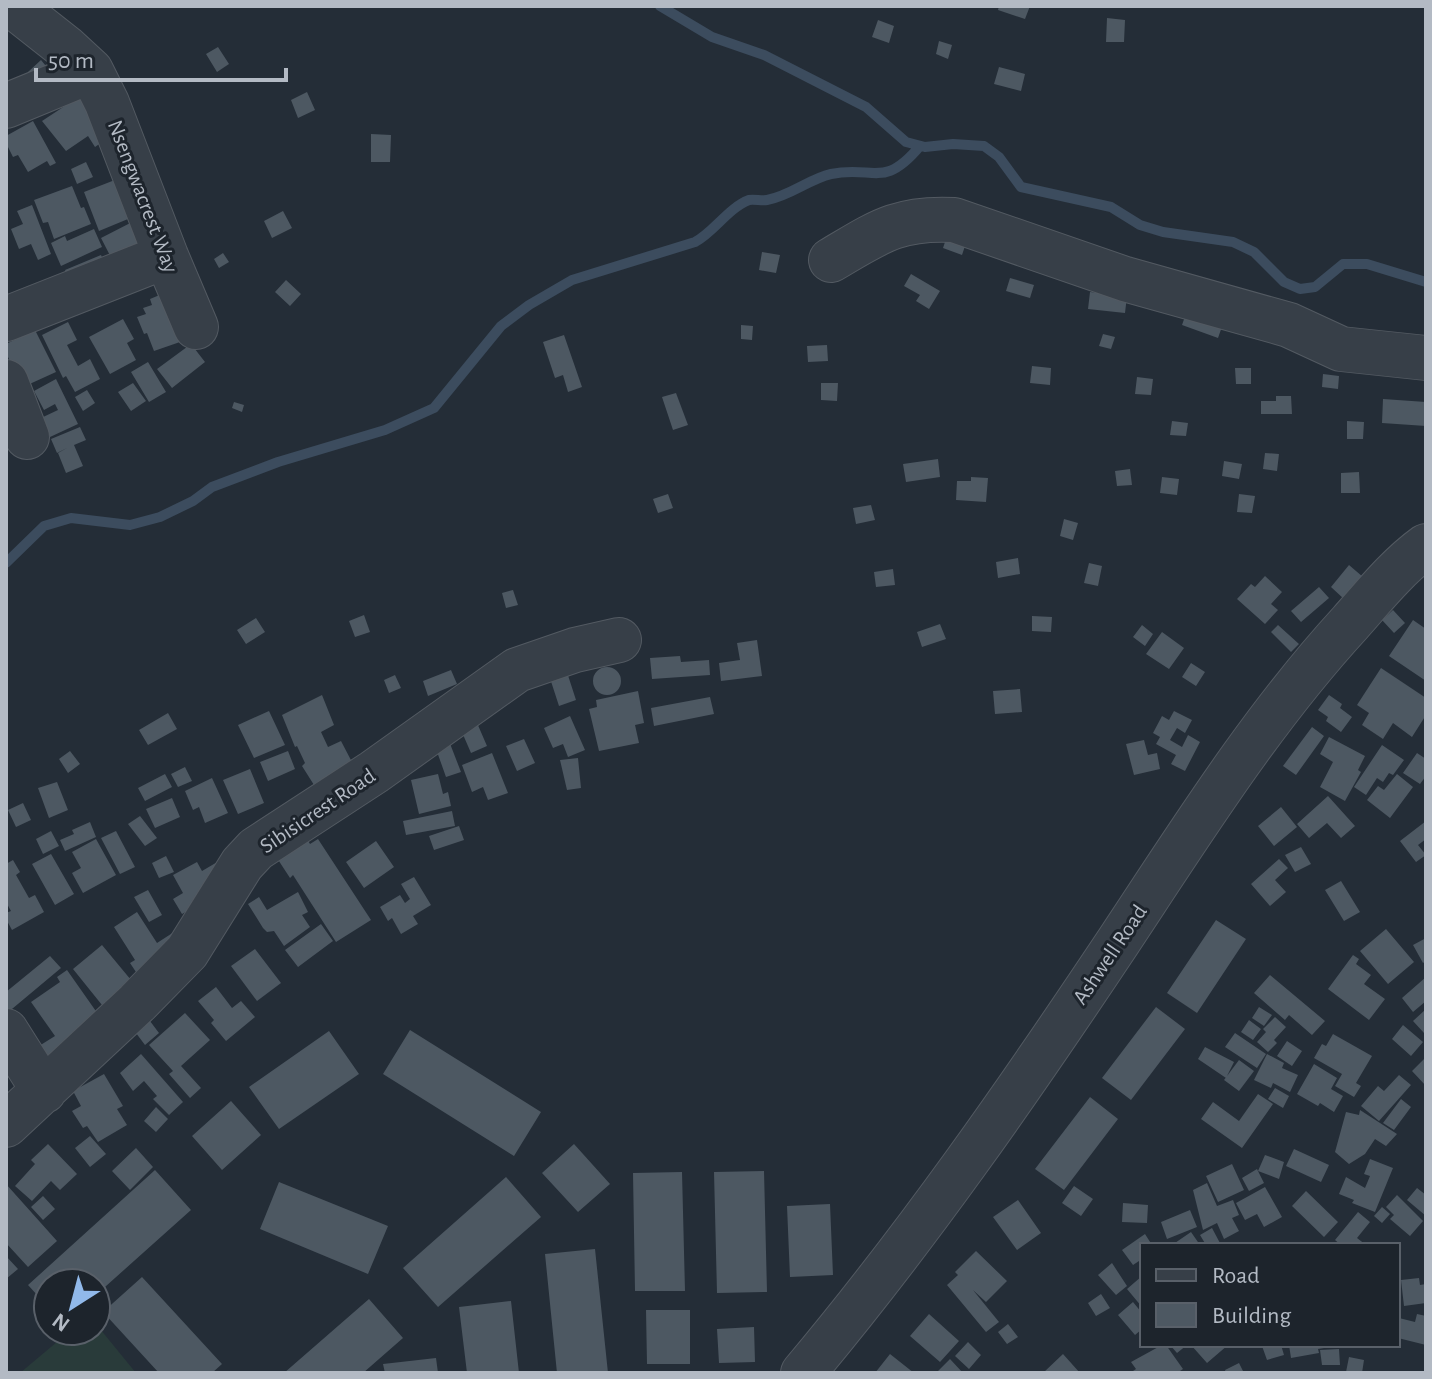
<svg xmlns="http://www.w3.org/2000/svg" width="1432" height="1379" font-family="'Alegreya Sans',sans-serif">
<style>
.green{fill:#293b3a}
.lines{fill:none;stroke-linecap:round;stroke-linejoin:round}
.stream{stroke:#3c4c5e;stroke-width:10}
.building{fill:#4d5862}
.minor-casing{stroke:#535a62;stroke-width:46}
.minor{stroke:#373f48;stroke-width:44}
.labels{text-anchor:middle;stroke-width:6;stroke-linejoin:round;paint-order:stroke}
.street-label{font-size:22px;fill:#b3bac4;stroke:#1d242c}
</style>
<rect width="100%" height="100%" fill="#242d37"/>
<path class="green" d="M96,1324L136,1373H20L70,1331H96Z"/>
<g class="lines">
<path class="stream" d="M660,6L712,37L764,55L866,107L906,142L925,147L953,144L984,146L999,157L1021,187L1111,207L1140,225L1163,232L1233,242L1254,252L1284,282L1300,289L1315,287L1343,264H1367L1426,282
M6,563L44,526L71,518L130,525L160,517L193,501L212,487L278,462L385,430L434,408L501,326L529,305L572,280L695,242C714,232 728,208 749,200C754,199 762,201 767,200C790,196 809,179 831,174C874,165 883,190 920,146"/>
</g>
<path class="building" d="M999,6H1030L1025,19L998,10Z
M1107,18L1125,20L1124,42H1106Z
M878,20L894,26L889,43L872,37Z
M939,41L952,45L948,59L936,54Z
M218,47L229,64L217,72L206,54Z
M41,60L50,71L37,83L28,72Z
M999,67L1025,74L1021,91L994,84Z
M307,92L315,110L298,118L291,100Z
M83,94L115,133L95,147L88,136L66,151L42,121Z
M33,121L56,163L50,166L47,161L28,172L18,155L13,157L6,143V136Z
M371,134L391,135L390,162H371Z
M86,162L93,177L77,184L71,169Z
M120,178L127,197L120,199L128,219L99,231L84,192Z
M72,186L81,208L84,207L91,224L54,239L48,222L43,223L34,200Z
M32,205L51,254L38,260L31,244L19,249L11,229L23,224L17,211Z
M283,211L292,228L272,238L264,221Z
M138,219L155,255L119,273L101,238Z
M94,229L102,247L61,266L51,243L65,236L67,241Z
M948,233L967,240L962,255L943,248Z
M762,252L780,255L776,273L759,270Z
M223,253L229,262L219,268L214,259Z
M101,255L107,269L70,284L65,270Z
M911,274L940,291L929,309L916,301L920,295L904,286Z
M1010,278L1034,285L1030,298L1006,291Z
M286,280L301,294L290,306L275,292Z
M1090,292L1127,296L1125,313L1088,309Z
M162,294L180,342L154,351L147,333L144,334L137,317L146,314L143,308L152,305L150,299Z
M1189,305L1225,318L1218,338L1182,325Z
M123,319L134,339L127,343L136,360L110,374L89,337Z
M68,322L77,340L67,345L78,366L90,359L100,379L75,392L66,376L63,378L42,335Z
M741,325L753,326L752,340L741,339Z
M35,330L56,372L23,387L6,353V344Z
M1103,334L1115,337L1111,349L1099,346Z
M564,335L582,387L568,392L563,375L555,378L543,342Z
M191,344L205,362L172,388L157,369Z
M827,345L828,361L808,362L807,346Z
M148,362L166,392L149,402L131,372Z
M1032,366L1051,368L1050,385L1030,383Z
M1235,368H1251V384H1236Z
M1323,374L1339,376L1338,389L1322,387Z
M1137,377L1153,379L1151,395L1135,394Z
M56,379L78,424L50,437L41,418L58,410L55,404L44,410L34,391Z
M133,383L146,401L131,411L118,392Z
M821,383H838L837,401L821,400Z
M87,390L95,403L83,411L75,397Z
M676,393L688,425L673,430L662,397Z
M1276,396H1291L1292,414H1261V401H1276Z
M1383,399L1426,402V426L1382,423Z
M234,402L244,405L242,412L232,408Z
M1172,421L1188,423L1186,436L1170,435Z
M1347,421L1364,422L1363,439H1347Z
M80,427L86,440L74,445L83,466L66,473L58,453L67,448L57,453L51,439Z
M1265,453L1279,454L1277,471L1263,469Z
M938,459L940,477L906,482L903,464Z
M1224,461L1242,464L1239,479L1222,476Z
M1130,469L1132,485L1117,486L1115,471Z
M1359,472L1360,493H1341V473Z
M971,477L988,478L986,502L956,500L957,481H971Z
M1162,477L1179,479L1177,495L1160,493Z
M668,494L673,508L658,513L653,499Z
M1239,494L1255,496L1252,513L1237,512Z
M871,505L875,520L856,524L853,508Z
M1064,519L1078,523L1073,540L1060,536Z
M1018,558L1020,574L998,578L996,562Z
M1089,563L1102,566L1098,586L1084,583Z
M1349,565L1363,577L1344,599L1331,587Z
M893,569L895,585L876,587L874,572Z
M1265,576L1282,592L1271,604L1278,610L1265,624L1237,599L1251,584L1255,587Z
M1319,587L1329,598L1301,622L1291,611Z
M513,590L518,605L506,608L502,593Z
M1393,610L1405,623L1394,633L1382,620Z
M364,615L370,632L355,637L349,621Z
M1032,616L1052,617L1051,632L1032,631Z
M256,618L265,632L246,644L237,630Z
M1413,620L1426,629V681L1389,656Z
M940,624L946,639L922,647L917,632Z
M1142,625L1153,634L1145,646L1133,637Z
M1278,625L1299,644L1291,652L1271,632Z
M1162,632L1184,648L1169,669L1146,654Z
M757,640L762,676L721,681L719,663L740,660L737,643Z
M680,656L681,662L709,660L710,675L652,679L650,658Z
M564,663L576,700L559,706L547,669Z
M1191,663L1205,672L1196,686L1182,677Z
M593 681a14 14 0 1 1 28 0a14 14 0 1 1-28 0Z
M1381,668L1426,698V715L1412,737L1393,723L1383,739L1362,725L1369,713L1357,705Z
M451,670L457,684L428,696L423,681Z
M395,675L401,688L389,693L384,680Z
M1020,689L1022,712L995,714L993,691Z
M638,691L644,723L635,725L639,743L599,751L589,709L597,707L596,700Z
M322,695L334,725L321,732L328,747L341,741L353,764L314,785L302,766L305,763L297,746L295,747L282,715Z
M1329,695L1342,704L1340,708L1352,717L1341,732L1326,721L1328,717L1318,710Z
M710,697L714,714L654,726L651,708Z
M269,711L285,745L254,758L238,725Z
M1174,711L1192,720L1185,733L1177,728L1170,740L1182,747L1188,735L1200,742L1185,771L1171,764L1176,755L1156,744L1160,737L1153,733L1162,716L1169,720Z
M168,713L177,729L148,745L139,730Z
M474,716L487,746L471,753L458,723Z
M570,716L585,750L568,757L563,744L553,748L544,728Z
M1312,727L1324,736L1296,775L1283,766Z
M1329,737L1365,756L1358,770L1361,772L1345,801L1320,787L1333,762L1320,754Z
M524,739L535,763L517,771L506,746Z
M1144,740L1148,755L1157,753L1160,769L1134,775L1126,744Z
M449,741L461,772L446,777L435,746Z
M1382,745L1404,760L1393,775L1389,773L1383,782L1377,778L1366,795L1354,787Z
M70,751L80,764L68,773L59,759Z
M288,751L295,769L268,781L260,762Z
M492,753L508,793L488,800L483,787L472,792L462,765Z
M1417,753L1426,759V776L1420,784L1403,773Z
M578,758L581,788L567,790L560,760Z
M185,767L192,781L178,787L171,774Z
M250,769L264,803L238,814L223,780Z
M165,774L172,787L145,801L138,788Z
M438,774L443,794L448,792L451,806L419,814L411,780Z
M1397,774L1413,787L1390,818L1367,800L1378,786L1384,790Z
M212,778L228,813L205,823L199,807L193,810L185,791Z
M57,782L68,810L49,818L38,788Z
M1328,796L1355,826L1341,838L1327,823L1309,838L1297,824Z
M172,798L180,817L155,828L146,809Z
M23,803L31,820L16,827L8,810Z
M1281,807L1297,827L1274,846L1258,826Z
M452,811L455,826L406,835L403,821Z
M140,816L157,838L145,846L128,824Z
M1426,821V839L1418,845L1426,855L1416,862L1400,841Z
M90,822L96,837L65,851L60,840L74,834L72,830Z
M459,826L464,840L434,850L429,836Z
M51,831L59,846L43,854L36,839Z
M116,831L135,867L120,874L101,838Z
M305,836L310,844L318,839L371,920L336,942L293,875L290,878L275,855Z
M96,839L116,875L83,893L72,873L81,868L72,852Z
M376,841L394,867L364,888L346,862Z
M1301,847L1311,864L1295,872L1285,855Z
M51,854L74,894L55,905L32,864Z
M166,856L174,872L159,878L152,863Z
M1279,859L1288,868L1275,880L1286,892L1270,906L1251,884Z
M13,860L20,872L16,875L29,898L35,895L44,912L12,930L6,919V913L11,911L6,902V864Z
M219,861L217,895L182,914L173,899L183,893L173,875L197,862L202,871Z
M414,877L431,905L413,916L418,924L401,934L392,918L388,921L380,907L400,895L405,903L410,899L401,884Z
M1341,881L1360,912L1344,921L1325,890Z
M148,890L162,915L149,922L134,897Z
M298,892L308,912L302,915L310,927L284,946L274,931L267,932L263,928L248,904L259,897L267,910Z
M137,912L157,943L174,932L185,950L140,978L130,963L135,960L114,927Z
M1216,920L1246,939L1197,1013L1167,993Z
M321,924L333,941L298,967L285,950Z
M1386,929L1414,962L1388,984L1360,951Z
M1426,938V961L1423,963L1413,945Z
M102,945L136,986L106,1010L73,969Z
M255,949L281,983L257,1001L231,966Z
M1353,955L1359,959L1356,964L1371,975L1364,984L1385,999L1369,1020L1328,989Z
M50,956L61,968L6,1014V992Z
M67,970L105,1024L49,1061L39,1046L55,1036L31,1002L60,982L57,977Z
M1270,975L1325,1021L1312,1035L1289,1015L1285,1020L1254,993Z
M1426,977V1001L1413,1012L1402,998Z
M216,987L232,1008L241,1001L255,1017L226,1041L211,1023L214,1020L198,1001Z
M1156,1007L1185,1029L1131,1100L1102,1078Z
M1259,1007L1272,1015L1264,1026L1252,1018Z
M1426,1009V1032L1424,1033L1413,1021Z
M185,1013L210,1040L181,1066L201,1088L190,1098L169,1074L173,1071L149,1045Z
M1275,1017L1286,1027L1274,1040L1277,1043L1268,1052L1257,1042L1266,1032L1263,1029Z
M1249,1020L1261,1029L1253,1040L1241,1032Z
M150,1021L159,1033L145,1045L136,1033Z
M1403,1025L1423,1042L1411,1056L1392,1039Z
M410,1030L541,1112L514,1156L383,1074Z
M329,1031L359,1074L279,1129L249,1087Z
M1235,1033L1266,1054L1257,1068L1225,1047Z
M1333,1034L1372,1056L1356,1083L1361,1086L1354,1097L1335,1086L1342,1074L1314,1058L1322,1044L1326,1046Z
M1287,1041L1302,1051L1292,1066L1277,1056Z
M1205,1047L1234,1062L1226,1078L1198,1059Z
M141,1054L183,1102L169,1115L153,1099L157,1096L144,1081L133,1091L120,1073Z
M1267,1054L1284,1063L1282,1068L1298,1075L1290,1092L1273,1083L1271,1088L1254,1080Z
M1426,1057V1086L1412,1071Z
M1239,1060L1254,1071L1239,1091L1224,1080Z
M1314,1064L1337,1078L1331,1089L1343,1096L1334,1112L1320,1103L1318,1106L1297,1094Z
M104,1074L123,1106L117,1109L127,1125L98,1142L87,1126L83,1128L72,1111L81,1106L73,1091Z
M1399,1075L1411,1085L1379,1121L1361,1106L1378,1086L1384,1091Z
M1275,1088L1289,1096L1283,1108L1268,1099Z
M1258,1094L1273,1104L1242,1148L1201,1119L1213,1102L1239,1121Z
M1090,1097L1118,1119L1064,1190L1035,1169Z
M1401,1099L1411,1107L1394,1130L1383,1123Z
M231,1101L261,1135L222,1170L192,1136Z
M156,1107L168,1119L156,1132L144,1121Z
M1360,1110L1397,1134L1386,1146L1375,1139L1365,1154L1349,1164L1335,1152L1346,1112L1359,1115Z
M90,1136L106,1154L90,1167L75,1148Z
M48,1144L77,1174L60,1190L51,1181L32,1201L15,1186L35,1164L31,1160Z
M574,1144L610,1184L578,1212L542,1173Z
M136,1148L153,1167L130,1190L112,1171Z
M1294,1149L1329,1165L1321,1182L1286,1166Z
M1265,1155L1284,1162L1279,1179L1258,1171Z
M1370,1159L1393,1168L1375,1212L1352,1203L1354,1200L1339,1194L1346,1177L1365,1188L1370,1176L1364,1174Z
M1232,1164L1244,1190L1218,1202L1206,1176Z
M1257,1169L1264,1183L1249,1191L1242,1178Z
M155,1170L191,1210L96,1295V1283H48V1307L28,1285Z
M764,1171L767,1292L717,1293L714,1172Z
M682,1172L685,1291H635L633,1173Z
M506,1177L541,1217L438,1307L403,1268Z
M279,1182L388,1226L368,1274L260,1229Z
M1207,1183L1217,1206L1233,1200L1239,1215L1232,1218L1239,1231L1224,1239L1217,1223L1203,1230L1193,1190Z
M6,1184L57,1241L28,1267L6,1243Z
M1074,1186L1093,1199L1081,1216L1062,1203Z
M1265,1187L1282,1217L1264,1227L1257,1214L1245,1220L1236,1203Z
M1417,1188L1426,1195V1216L1407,1200Z
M1306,1191L1338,1222L1324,1237L1292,1206Z
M1397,1195L1423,1221L1410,1236L1390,1219L1394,1215L1386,1207Z
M43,1196L55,1209L43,1220L31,1207Z
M1018,1200L1041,1233L1017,1250L993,1217Z
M1123,1203L1148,1205L1147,1223L1122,1222Z
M830,1204L833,1275L790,1277L787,1206Z
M1382,1207L1390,1214L1382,1223L1374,1216Z
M1190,1210L1197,1227L1167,1239L1161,1222Z
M1358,1212L1370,1222L1357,1238L1366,1245H1341L1335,1240Z
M1212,1228L1221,1245H1206L1200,1235Z
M1191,1232L1200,1245H1172Z
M1145,1234L1152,1245H1142V1259L1133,1265L1122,1250Z
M595,1249L608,1373H557L545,1254Z
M976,1251L1007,1281L986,1302L973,1290L999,1322L986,1332L947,1285L958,1275L955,1272Z
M6,1256L18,1269L6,1279Z
M1112,1263L1127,1286L1116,1295L1098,1275Z
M1142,1276V1307L1127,1289Z
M142,1277L222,1364L212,1373H159L103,1312Z
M1419,1278L1420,1285L1426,1284V1303L1404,1306L1401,1280Z
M1101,1294L1110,1308L1096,1316L1088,1303Z
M369,1299L403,1338L363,1373H284Z
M511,1301L519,1373H467L459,1307Z
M1133,1302L1142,1313V1329L1135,1335L1118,1315Z
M646,1310H690V1364H647Z
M929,1314L959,1341L940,1362L910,1336Z
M1417,1314L1426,1316V1345L1398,1338L1399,1318L1415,1322Z
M1008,1324L1018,1337L1007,1344L998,1332Z
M754,1327L755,1362L719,1363L717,1329Z
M968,1342L981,1355L969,1369L955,1356Z
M1162,1345H1166L1183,1369L1177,1373H1130L1136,1369L1131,1362Z
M1170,1345H1187L1177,1353Z
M1191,1345H1228L1207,1363Z
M1281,1345L1284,1355L1267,1360L1262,1346Z
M1289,1345H1330V1347L1318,1349L1319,1353L1291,1358Z
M1339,1349L1340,1365H1322L1320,1350Z
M890,1354L914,1373H875Z
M1063,1354L1080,1373H1043Z
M1349,1357L1364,1360L1362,1373L1346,1372Z
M436,1358L438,1373H385L383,1364Z
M950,1359L963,1373H940L938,1371Z
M1239,1363L1244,1373H1226L1225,1370Z"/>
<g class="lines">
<g class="minor-casing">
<path id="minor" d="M13,6L65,47L91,71L107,103L166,256L196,327
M6,106L91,71
M831,260C877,233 897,217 954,220L1125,279L1289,325L1341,349L1426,358
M6,319L166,256
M6,382L27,437
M6,1031L44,1091
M6,1125L137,1003L187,952L242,864L256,849L374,772L517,670L575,650L619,640
M803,1373C917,1237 1018,1092 1116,945C1189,835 1260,721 1350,623C1374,596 1397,567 1426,546"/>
</g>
<use href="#minor" class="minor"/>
</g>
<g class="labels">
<g class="street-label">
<text transform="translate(144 196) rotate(69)" y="8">Nsengwacrest Way</text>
<text transform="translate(317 810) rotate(-34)" y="8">Sibisicrest Road</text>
<text transform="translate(1109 954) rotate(-56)" y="8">Ashwell Road</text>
</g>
</g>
<rect width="1432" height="1379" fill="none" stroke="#b3bac4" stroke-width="16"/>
<rect x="1140" y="1243" width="260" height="104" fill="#1d242c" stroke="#596069" stroke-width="2"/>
<rect x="1156" y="1269" width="40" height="12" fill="#373f48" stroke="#596069" stroke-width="2"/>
<text x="1212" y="1283" font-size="24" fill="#b3bac4">Road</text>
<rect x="1156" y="1303" width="40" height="24" fill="#4d5862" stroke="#596069" stroke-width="2"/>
<text x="1212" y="1323" font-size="24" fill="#b3bac4">Building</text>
<g transform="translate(72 1307) rotate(216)"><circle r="38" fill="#1d242c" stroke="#596069" stroke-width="2"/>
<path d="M0-6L14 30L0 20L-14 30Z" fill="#91b9ea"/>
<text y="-12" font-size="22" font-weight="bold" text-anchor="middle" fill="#b3bac4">N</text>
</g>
<path d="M36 68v12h250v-12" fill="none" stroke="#b3bac4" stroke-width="4"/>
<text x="48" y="68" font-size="24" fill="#b3bac4" stroke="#1d242c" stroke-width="6" paint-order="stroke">50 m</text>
</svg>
